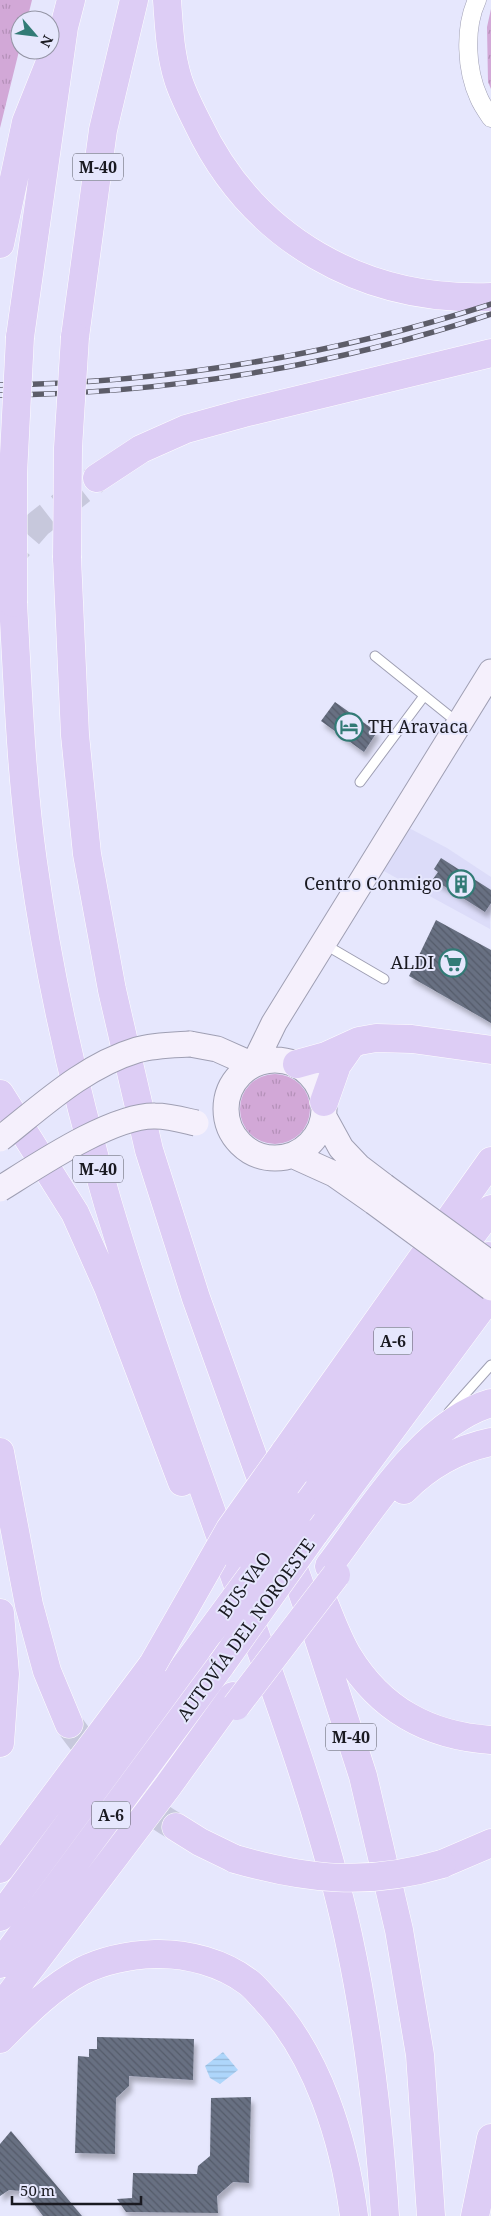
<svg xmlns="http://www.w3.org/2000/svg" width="491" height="2216" font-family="'Noto Serif',serif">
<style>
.built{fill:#dcdcf9}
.grass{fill:url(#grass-tufts)}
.water{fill:url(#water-rules)}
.building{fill:url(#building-back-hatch);filter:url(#shadow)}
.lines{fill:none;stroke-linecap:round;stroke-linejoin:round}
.highway-tunnel{stroke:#c7c8dc;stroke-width:28;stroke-dasharray:28 14;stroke-linecap:butt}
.lane-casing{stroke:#9f9fb3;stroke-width:11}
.street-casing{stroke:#9f9fb3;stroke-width:19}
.secondary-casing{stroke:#9f9fb3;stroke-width:27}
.highway-casing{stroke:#fff;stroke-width:29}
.lane{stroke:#fff;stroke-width:9}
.street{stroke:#fff;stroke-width:18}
.secondary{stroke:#f5f0fc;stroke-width:25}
.highway{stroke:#ddcdf5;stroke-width:28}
.rail-casing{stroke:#5d5d69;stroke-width:5.5}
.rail{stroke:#e6e7fd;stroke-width:4;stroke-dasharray:11;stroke-linecap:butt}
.secondary-bridge-casing{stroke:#9f9fb3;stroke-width:27;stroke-linecap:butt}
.highway-bridge-casing{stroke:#fff;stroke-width:29;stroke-linecap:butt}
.secondary-bridge{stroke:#f5f0fc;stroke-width:25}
.highway-bridge{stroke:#ddcdf5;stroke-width:28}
.labels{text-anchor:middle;stroke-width:4;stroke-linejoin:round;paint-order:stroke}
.shield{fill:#e6e7fd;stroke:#575863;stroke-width:1}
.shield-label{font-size:16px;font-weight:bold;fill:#1a1a21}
.poi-label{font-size:18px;fill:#1a1a21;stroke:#e6e7fd;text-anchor:end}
.street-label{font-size:18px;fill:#1a1a21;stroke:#e6e7fd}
</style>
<defs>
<pattern id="grass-tufts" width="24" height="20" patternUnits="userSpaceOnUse" patternTransform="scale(1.25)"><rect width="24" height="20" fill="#d2a8d7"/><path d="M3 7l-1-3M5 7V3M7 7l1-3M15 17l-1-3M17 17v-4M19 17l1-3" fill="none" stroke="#b490b8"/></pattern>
<pattern id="water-rules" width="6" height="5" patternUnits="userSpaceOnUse" patternTransform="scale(1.25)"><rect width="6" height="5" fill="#aed6fb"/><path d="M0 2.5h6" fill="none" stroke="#95b7d7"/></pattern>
<pattern id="building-back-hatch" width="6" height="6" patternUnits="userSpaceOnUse" patternTransform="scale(1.25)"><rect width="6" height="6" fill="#687082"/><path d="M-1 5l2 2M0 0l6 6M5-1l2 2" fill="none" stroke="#555b6a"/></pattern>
<filter id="shadow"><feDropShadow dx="3" dy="5.5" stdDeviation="2.5" flood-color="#0004"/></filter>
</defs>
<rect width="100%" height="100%" fill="#e6e7fd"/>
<path class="built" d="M409,828L447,848L491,877L490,929L382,870Z"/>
<path class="grass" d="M0,0H32L27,20H20V47L0,128Z
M491,9V89L488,82L487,27Z
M240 1109a35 35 0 1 1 70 0a35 35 0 1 1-70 0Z"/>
<path class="water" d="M223,2052L238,2070L220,2084L210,2078L205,2066Z"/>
<path class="building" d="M335,702L377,732L364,752L321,721Z
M441,858L491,890V903L485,912L433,879L438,872L434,869Z
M436,920L491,950V1023L409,976Z
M97,2037L194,2039L193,2080L129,2076V2086L116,2098L115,2154L75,2153L78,2056L89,2057V2049H97Z
M251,2097L249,2183L233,2182L217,2196L218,2213L126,2212L117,2199L132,2198L133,2173L197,2174L198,2166L210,2156L211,2098Z
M11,2131L82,2216H43L30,2199L22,2191L9,2190L0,2196V2144Z"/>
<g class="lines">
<path class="highway-tunnel" d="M1,567L38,524L97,478
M69,1724C100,1767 130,1800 176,1827"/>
<g class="lane-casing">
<path id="lane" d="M375,656L457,722
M360,782L424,696
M324,944L384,979
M449,1412L491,1365"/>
</g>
<g class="street-casing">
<path id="street" d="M477,0C464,28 466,70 479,98C482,105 487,112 491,118"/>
</g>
<g class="secondary-casing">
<path id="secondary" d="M190,1044L217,1049L253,1065
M226 1109a49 49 0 1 1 98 0a49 49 0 1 1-98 0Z
M254,1064L274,1023L491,672
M324,1117L341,1148L359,1167L384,1186
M292,1155L334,1174L374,1202"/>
</g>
<g class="highway-casing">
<path id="highway" d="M167,0C169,27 170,53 178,79C183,95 191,110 198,124C253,240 364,302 491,297
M0,244L26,122L64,27L71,0
M20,337L64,27
M75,337L103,130L134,0
M97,478L141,449L186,429L244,413L491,353
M67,558L75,735L87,854L112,990L149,1150L196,1298L269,1501
M13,603C18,690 21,776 33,862C49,977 75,1092 108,1204C151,1348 204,1489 254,1631C290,1731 325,1831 348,1935C368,2027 379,2122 385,2216
M297,1064L326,1056L359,1041L376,1038L412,1039L491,1050
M0,1094L75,1213L108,1287L182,1482
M324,1102L337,1065L351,1045
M0,1452L29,1605L47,1671L69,1724
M284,1453L491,1161
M295,1473L491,1209
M404,1490C428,1466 457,1449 491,1442
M303,1506L488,1256
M314,1534L491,1295
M286,1546L317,1634L363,1776L399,1930L420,2055L431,2216
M329,1566C370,1512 424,1422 491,1403
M321,1596C330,1616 337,1638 348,1656C381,1710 429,1736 491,1740
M0,1613L5,1674L0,1743
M176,1827L200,1842L235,1859
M442,1864L491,1843
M0,1869L153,1664
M0,1917L210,1632
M0,1964L221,1665
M0,2008L168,1786L233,1696
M0,2039C25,2014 50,1988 82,1971C104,1960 131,1955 155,1954C187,1953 223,1963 248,1982C254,1986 259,1993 264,1998C318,2054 344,2140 354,2216
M475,2216L491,2138"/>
</g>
<use href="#lane" class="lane"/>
<use href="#street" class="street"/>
<use href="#secondary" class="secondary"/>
<use href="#highway" class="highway"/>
<g class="rail-casing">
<path id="rail" d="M0,385C166,383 333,355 491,304
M0,395C166,394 334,366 491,314"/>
</g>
<use href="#rail" class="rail"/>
<g class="secondary-bridge-casing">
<path id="secondary-bridge" d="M0,1139C42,1106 84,1066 137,1050C154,1045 172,1045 190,1044
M384,1186L491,1264
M0,1189C37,1166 112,1115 155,1116C169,1116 183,1120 196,1123
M374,1202L491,1288"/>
</g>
<g class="highway-bridge-casing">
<path id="highway-bridge" d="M67,558L68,448L75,337
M13,603V474L20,337
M235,1554L295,1473
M210,1632L303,1506
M153,1664L230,1529L284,1453
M221,1665L314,1534
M236,1706L336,1575
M235,1859C308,1880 368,1886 442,1864"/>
</g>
<use href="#secondary-bridge" class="secondary-bridge"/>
<use href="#highway-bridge" class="highway-bridge"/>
</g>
<defs>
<g id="hotel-ring" transform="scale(1.4375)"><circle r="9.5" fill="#e6e7fd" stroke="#327b76" stroke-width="1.5"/><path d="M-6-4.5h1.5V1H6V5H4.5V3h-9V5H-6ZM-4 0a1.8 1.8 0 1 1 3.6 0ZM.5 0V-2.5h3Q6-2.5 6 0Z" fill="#327b76"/></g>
<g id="building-ring" transform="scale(1.4375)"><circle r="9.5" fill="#e6e7fd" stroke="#327b76" stroke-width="1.5"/><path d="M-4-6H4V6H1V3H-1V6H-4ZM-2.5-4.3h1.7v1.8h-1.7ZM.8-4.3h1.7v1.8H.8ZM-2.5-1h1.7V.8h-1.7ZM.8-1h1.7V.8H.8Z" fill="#327b76"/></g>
<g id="supermarket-ring" transform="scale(1.4375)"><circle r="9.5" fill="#e6e7fd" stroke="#327b76" stroke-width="1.5"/><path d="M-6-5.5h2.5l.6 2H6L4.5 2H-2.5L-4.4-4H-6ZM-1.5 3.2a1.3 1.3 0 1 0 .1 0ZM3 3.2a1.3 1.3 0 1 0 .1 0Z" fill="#327b76"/></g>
</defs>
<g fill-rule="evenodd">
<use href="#hotel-ring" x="349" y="727"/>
<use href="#building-ring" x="461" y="884"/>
<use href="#supermarket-ring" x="453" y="963"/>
</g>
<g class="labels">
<g class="shield">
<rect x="73" y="153.5" width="50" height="27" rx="4"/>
<rect x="73" y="1155.5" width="50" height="27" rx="4"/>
<rect x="374" y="1327.5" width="38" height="27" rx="4"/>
<rect x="326" y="1723.5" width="50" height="27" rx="4"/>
<rect x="92" y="1801.5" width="38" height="27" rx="4"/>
</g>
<g class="shield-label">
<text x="98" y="173">M-40</text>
<text x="98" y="1175">M-40</text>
<text x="393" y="1347">A-6</text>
<text x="351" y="1743">M-40</text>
<text x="111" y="1821">A-6</text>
</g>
<g class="poi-label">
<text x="368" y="733" text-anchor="start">TH Aravaca</text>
<text x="442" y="890">Centro Conmigo</text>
<text x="434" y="969">ALDI</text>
</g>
<g class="street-label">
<text transform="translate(245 1585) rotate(-54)" y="6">BUS-VAO</text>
<text transform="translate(246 1630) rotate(-54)" y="6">AUTOVÍA DEL NOROESTE</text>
</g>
</g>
<g transform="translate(35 35) rotate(118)"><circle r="24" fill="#e6e7fd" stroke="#9495a5"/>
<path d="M0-4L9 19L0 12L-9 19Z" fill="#327b76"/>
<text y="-8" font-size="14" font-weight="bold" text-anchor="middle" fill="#1a1a21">N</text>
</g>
<path d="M12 2196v8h129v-8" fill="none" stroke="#1a1a21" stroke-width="2.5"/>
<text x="20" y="2196" font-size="15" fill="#1a1a21" stroke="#e6e7fd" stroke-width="4" paint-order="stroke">50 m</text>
</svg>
